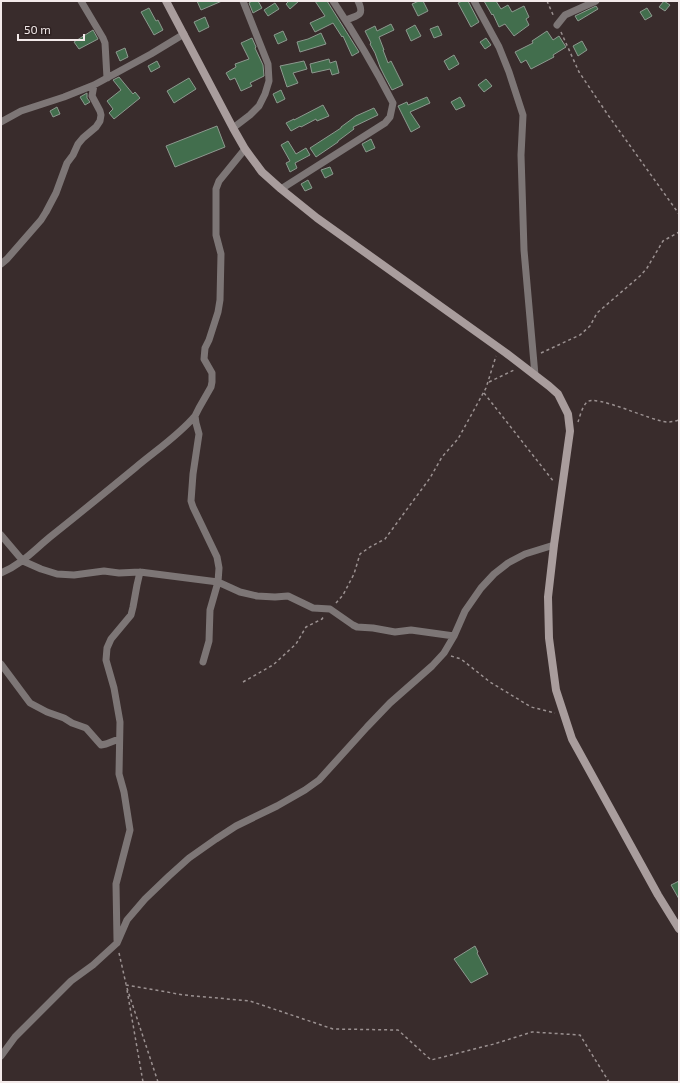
<svg xmlns="http://www.w3.org/2000/svg" width="680" height="1083" font-family="'Exo 2',sans-serif">
<style>
.building{fill:#426e4d;stroke:#8d998f}
.lines{fill:none;stroke-linecap:round;stroke-linejoin:round}
.path{stroke:#9b9191;stroke-width:1.5;stroke-dasharray:3 3;stroke-linecap:butt}
.street{stroke:#7d7676;stroke-width:7}
.secondary{stroke:#a99d9d;stroke-width:8}
</style>
<rect width="100%" height="100%" fill="#392c2c"/>
<path class="building" d="M197,1H222L201,10Z
M252,1H258L262,8L253,13L249,3Z
M289,1H299L290,9L286,4Z
M315,1H327L359,52L352,56L343,36L342,37L333,23L315,32L310,23L325,16Z
M419,1H423L428,11L418,16L412,4Z
M462,1H468L479,22L471,27L458,3Z
M484,1H496L501,9L508,5L512,12L524,6L529,17L526,19L529,25L514,36L505,24L499,27L493,14L492,15Z
M664,1L670,5L665,11L659,7Z
M275,3L279,9L268,16L264,10Z
M596,6L598,9L578,21L575,16Z
M149,8L156,21L158,20L163,30L154,35L141,12Z
M647,8L652,16L645,20L640,12Z
M205,17L209,27L199,32L194,22Z
M391,24L394,30L379,37L384,50H383L388,63L391,61L403,85L392,90L385,77L380,67L375,53L370,44L371,43L365,31L375,26L377,31Z
M415,25L421,36L411,41L406,30Z
M438,26L442,35L434,38L430,29Z
M93,30L98,39L79,49L74,42Z
M283,31L287,40L278,44L274,35Z
M547,31L553,40L559,36L566,47L553,55L554,57L531,69L526,60L521,63L515,52L533,43L532,41Z
M321,33L326,44L300,52L297,42L308,39Z
M252,38L256,47L255,48L263,65L264,76L250,83L252,86L241,91L235,78L230,80L226,73L236,67L235,64L249,59L241,43Z
M486,38L491,45L485,49L480,42Z
M582,41L587,50L578,56L573,46Z
M125,48L128,57L120,61L116,52Z
M454,55L459,64L449,70L444,61Z
M329,59L330,63L336,61L339,73L332,75L330,69L312,73L310,64Z
M157,61L160,67L151,72L148,66Z
M304,61L307,69L293,73L298,83L287,87L280,66Z
M119,77L133,94L135,92L140,98L114,119L109,113L113,109L107,101L121,90L113,80Z
M189,78L196,89L174,103L167,91Z
M486,79L492,86L484,92L478,85Z
M281,90L285,99L277,103L273,94Z
M87,93V98L90,102L85,105L80,97Z
M427,97L430,103L410,112L420,127L411,132L398,106L407,102L408,105Z
M460,97L465,106L456,110L451,102Z
M323,105L329,116L317,121L316,119L301,127L300,126L291,131L286,123L294,119V120Z
M57,107L60,114L53,117L50,111Z
M374,108L378,115L353,127L354,129L338,141V142L316,157L310,148L341,128V127L356,116Z
M217,126L225,147L175,167L166,146Z
M371,139L375,148L366,152L362,144Z
M288,141L296,154L306,148L310,155L295,163L297,168L290,172L286,163L290,161L281,145Z
M330,167L333,174L325,178L321,170Z
M308,180L312,188L305,191L301,184Z
M679,881V899L671,885Z
M475,946L478,952L477,953L488,974L471,983L454,959Z"/>
<g class="lines">
<path class="path" d="M547,1L554,17
M561,32L579,72L608,115L679,214
M541,353L580,335L590,326L597,313L640,276L647,268L663,241L679,232
M489,382L514,370
M484,393L554,482
M578,422C580,416 582,407 587,402C596,394 651,421 667,422C671,422 675,421 679,420
M336,603L343,595L354,574L360,554L370,547L385,539L430,478L442,457L458,439L486,388L496,356
M451,656L461,659L490,682L531,707L555,713
M243,682L273,665L296,644L306,627L322,619L324,616
M119,953L126,984
M127,990L143,1082
M158,1082L126,985L184,995L250,1001L333,1029L398,1030L431,1060L494,1044L532,1032L580,1035L609,1082"/>
<path class="street" d="M81,1L103,38L105,43L107,78
M474,1L499,47L509,72L523,115L521,155L524,250L535,375
M346,20C358,15 365,16 358,1
M557,25L565,15L596,1
M1,122L21,111L64,97L94,85L151,54L184,34
M233,128L250,115L259,106L265,94L269,81L268,64L243,1
M281,189L385,123L390,117L393,103C375,68 355,34 333,1
M1,264L7,259L41,220L46,212L56,193L67,163L73,155L78,144L83,138L96,127L100,121L101,115L100,111L92,96L94,85
M1,535L23,561L41,569L57,574L74,575L104,571L119,573L140,572L218,582L240,592L257,596L275,597L288,596L313,608L330,609L353,625L357,627L373,628L395,632L411,630L454,636
M1,573C22,564 33,551 50,537C79,514 107,491 135,468C155,451 178,436 195,416
M203,662L209,641L210,610L218,582L219,568L217,557L193,507L191,501L193,474L199,434L196,423L195,416L199,408L211,387L212,382V373L204,359L205,348L209,340L218,312L220,300L221,254L216,235V189L219,181L245,149
M1,664L30,703L47,712L64,718L72,723L86,728L101,745L106,744L119,739
M117,940L116,884L130,830L124,792L119,774L120,722L114,688L106,660L107,648L111,639L131,615L133,607L137,585L140,572
M1,1056L15,1037L71,981L93,965L117,943L127,920L145,899L169,876L189,858L216,839L236,826L277,806L305,790L319,780L367,727L390,703L432,666L444,653L454,636L465,611L481,588L494,574L508,563L525,554L554,545"/>
<path class="secondary" d="M166,1L233,128L245,149L262,172L281,189L317,218L506,353L549,386L558,394L568,414L570,431L554,545L548,597L549,638L556,690L572,739L658,895L679,929"/>
</g>
<rect width="680" height="1083" fill="none" stroke="#f3eaea" stroke-width="4"/>
<path d="M18 34v6h66v-6" fill="none" stroke="#f3eaea" stroke-width="2"/>
<text x="24" y="34" font-size="12" fill="#f3eaea" stroke="#2f2222" stroke-width="3" paint-order="stroke">50 m</text>
</svg>
